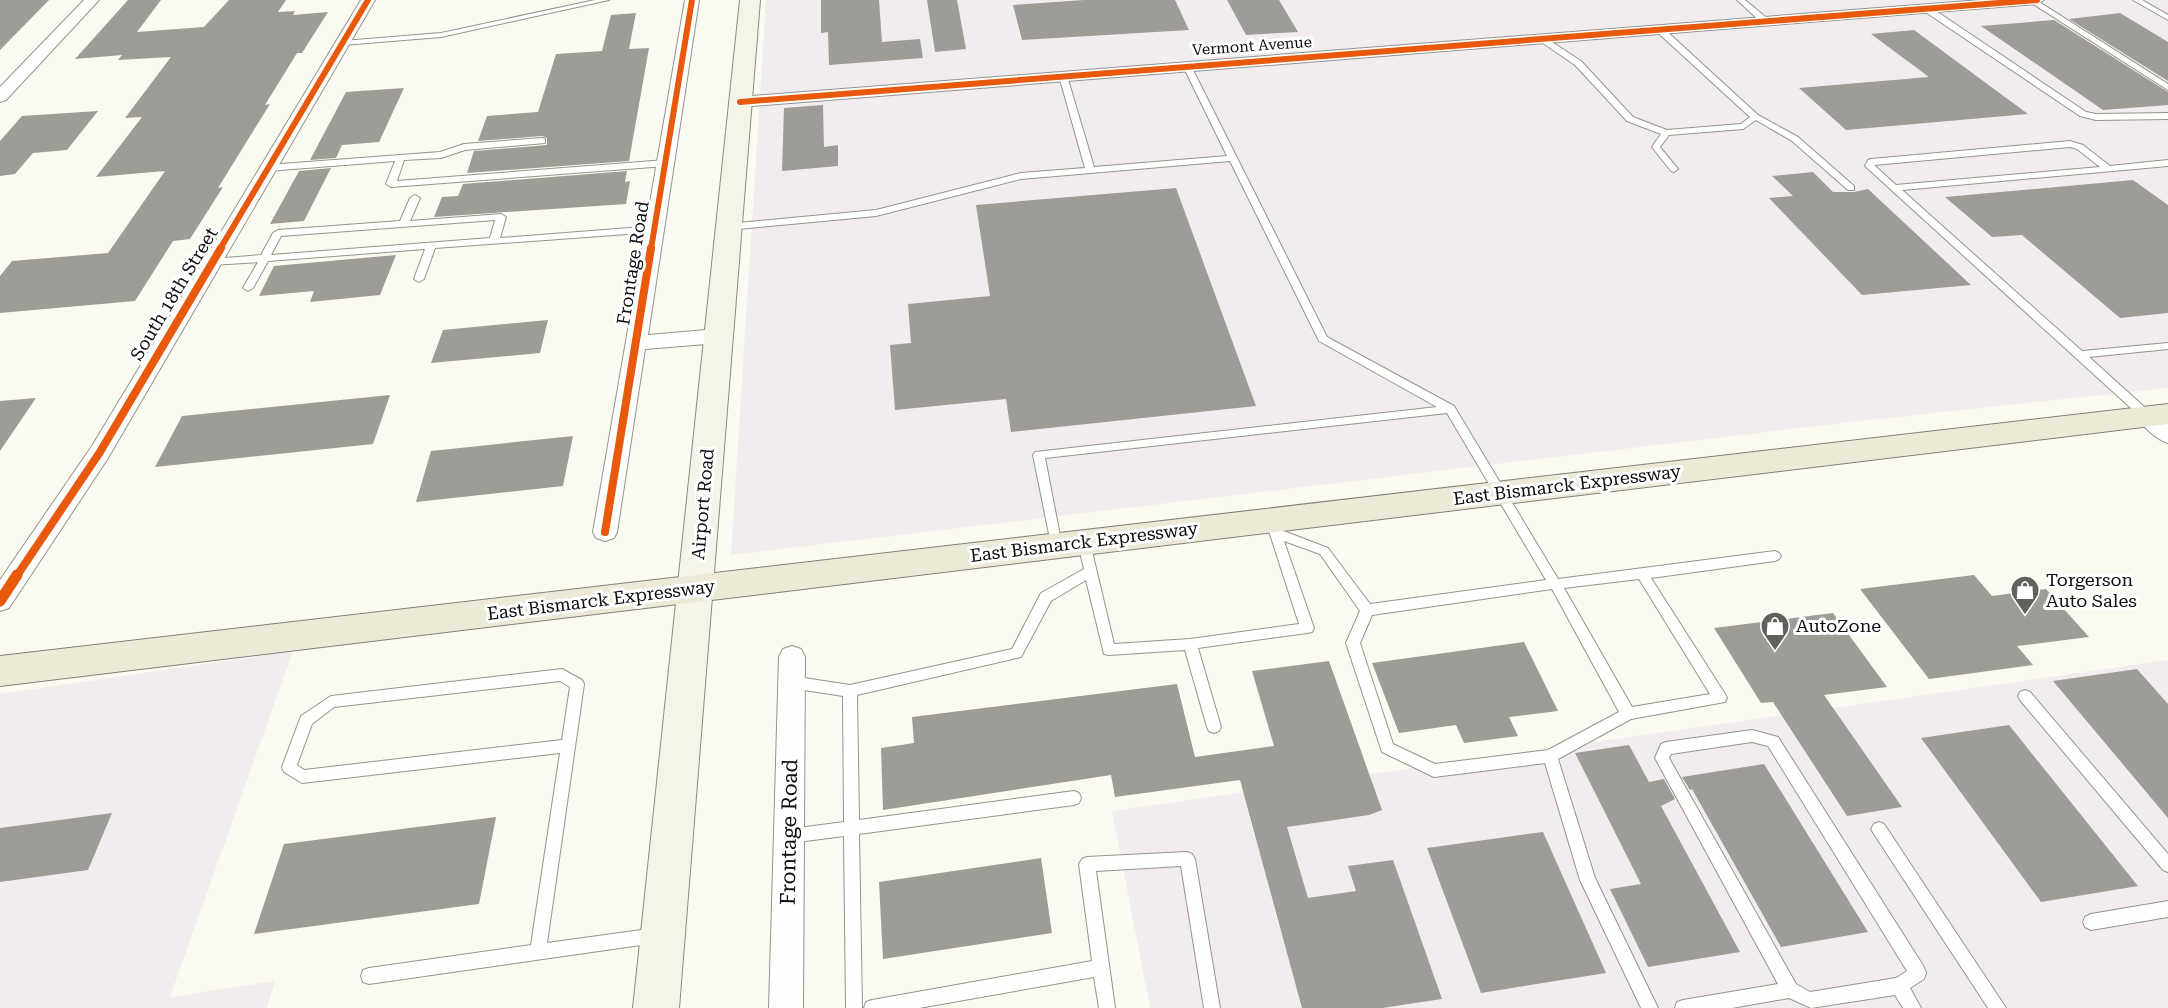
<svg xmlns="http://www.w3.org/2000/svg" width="2168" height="1008" font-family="'Roboto Serif',serif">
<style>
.industrial{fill:#f3ecee}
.building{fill:#9e9c96}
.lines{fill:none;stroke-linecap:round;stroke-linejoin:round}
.lane-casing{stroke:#94948f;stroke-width:2}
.street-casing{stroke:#94948f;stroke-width:2}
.secondary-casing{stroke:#8b8a86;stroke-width:2}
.primary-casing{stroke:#81817c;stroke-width:2}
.lane{fill:#fefefd;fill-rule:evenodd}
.street{fill:#fefefd;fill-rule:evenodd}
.secondary{fill:#f5f4e8;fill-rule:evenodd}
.primary{fill:#ede9d7;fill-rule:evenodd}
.cycleway-far2-casing{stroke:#fff;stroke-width:8}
.cycleway-far1-casing{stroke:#fff;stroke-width:12}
.cycleway-casing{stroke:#fff;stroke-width:15}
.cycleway-far2{stroke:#e8590c;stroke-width:6}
.cycleway-far1{stroke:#e8590c;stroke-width:8}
.cycleway{stroke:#e8590c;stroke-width:11}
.labels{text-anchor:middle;stroke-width:6;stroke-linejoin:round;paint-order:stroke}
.far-street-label{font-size:15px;fill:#0d0d0d;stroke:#fff}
.street-label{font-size:18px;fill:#0d0d0d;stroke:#fff}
.poi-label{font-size:18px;fill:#0d0d0d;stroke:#fff;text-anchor:start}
.near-street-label{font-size:21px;fill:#0d0d0d;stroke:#fff}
</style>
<rect width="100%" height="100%" fill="#fbfaf0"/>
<path class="industrial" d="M766,0H2168V388L1859,421L731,555Z
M293,651L170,997L275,981L267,1008H0V694Z
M2168,660V1008H1150L1112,811Z"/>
<path class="building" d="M0,0H49L0,50Z
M128,0H161L137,32L204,27L229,0H286L278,12L295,11L293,15L328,12L302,53H297L265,105L270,104L218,188L223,187L190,239L173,241L135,301L0,313V276L12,261L108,253L165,171L96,177L142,117L125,118L171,57L118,60L122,55L75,59Z
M821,0H879L882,42L920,39L923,58L829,65L828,32L821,33Z
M927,0H957L966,49L935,52Z
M1084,0H1175L1189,30L1022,40L1013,5Z
M1227,0H1279L1298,32L1246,35Z
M636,13L629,49L649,48L629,161L467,173L474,151L547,145V138L542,136L478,141L487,116L538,112L556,54L602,51L611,15Z
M2120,13L2168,42V81L2069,19Z
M2054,20L2168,92V105L2103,110L1981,26Z
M1914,30L2028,114L1846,130L1799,88L1929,77L1871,34Z
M404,88L379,142L342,145L336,158L310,160L346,92Z
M823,105L824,147L838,145V166L782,171L784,108Z
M98,111L67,150L33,153L15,174L0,176V141L22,116Z
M331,168L304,221L270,224L299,171Z
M627,171L625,182L630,181L626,204L434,217L442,197L458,196L463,184Z
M1813,172L1833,192H1854L1868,189L1971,285L1862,295L1769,198L1793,196L1772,176Z
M2133,180L2168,205V313L2120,318L2022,235L1992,237L1945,197Z
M1176,188L1256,406L1011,432L1006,399L895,410L890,345L911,343L908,304L990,296L976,205Z
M396,255L380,295L310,302L314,291L259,296L274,266Z
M548,320L540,353L431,363L443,330Z
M390,395L373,444L155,467L182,416Z
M36,398L0,451V401Z
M573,436L563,486L416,502L431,451Z
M1974,575L1992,596L2046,589L2089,637L2017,646L2033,665L1929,679L1860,589Z
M1833,613L1887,687L1824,695L1902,807L1847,816L1773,702L1761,703L1714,628Z
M1524,642L1558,711L1509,717L1518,736L1464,743L1456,725L1399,733L1372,663Z
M1329,661L1382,810L1369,815L1287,827L1308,898L1356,891L1348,866L1393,860L1442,999L1382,1008H1302L1240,780L1115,797L1111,775L883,810L881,748L914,743L912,717L1177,684L1195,757L1274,746L1252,671Z
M2137,669L2168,704V818L2053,681Z
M2009,725L2138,886L2041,902L1921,738Z
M1629,745L1649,782L1664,779L1675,799L1661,806L1740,952L1648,967L1610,889L1641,884L1575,753Z
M1764,764L1868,932L1781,947L1692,789L1690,790L1682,777Z
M112,813L88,870L0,882V828Z
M496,817L479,904L254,934L284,844Z
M1543,832L1606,973L1481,993L1427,848Z
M1041,858L1052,933L883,959L879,882Z"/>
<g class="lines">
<g class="lane-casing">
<path id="lane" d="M595,0H609L441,37L343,45L339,43L343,41L441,33Z
M1737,0H1745L1768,19V23H1762Z
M2027,0H2036L2168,84V90Z
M2133,0H2142L2168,15V20Z
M1924,7H1930L2086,112L2096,114L2168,113V119L2096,120L2080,116L1924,11Z
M1656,27H1662L1758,115L1798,137L1854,186V190H1848L1792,141L1756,120L1743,129L1669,135L1660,147L1678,169L1674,172L1671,171L1652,147L1661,134L1627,121L1575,65L1537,39L1544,37L1581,61L1633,117L1667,130L1741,124L1750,117L1656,31Z
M1184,64L1191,66L1327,337L1454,406L1558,579L1775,551L1779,553L1781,556L1779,559L1775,561L1651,578L1725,694L1727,698L1725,702L1631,719L1558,759L1595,878L1658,1008H1641L1580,880L1545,763L1434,777L1382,752L1346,643L1360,611L1320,554L1284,541L1314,628L1312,632L1307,633L1198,648L1221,727L1219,731L1214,733L1209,731L1207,727L1185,650L1109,655L1104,654L1086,580L1051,601L1021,657L857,695L859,820L1074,791L1079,793L1081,798L1079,803L1074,805L859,834L862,1008H846L844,836L790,843L785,841L782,836L785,831L790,829L844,822L843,696L791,688L786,686L784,682L786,678L791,676L850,685L1012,649L1041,593L1084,569L1078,543L1080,540H1088L1090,543L1114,644L1190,639L1299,624L1268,528L1270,525H1278L1281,530L1328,548L1370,604L1546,580L1447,413L1045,458L1062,546L1060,549H1052L1033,455L1035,452L1437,407L1319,341L1230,161L1021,179L876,216L728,230L723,227L728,224L876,210L1021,173L1085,168L1059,76L1063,74L1067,76L1094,167L1227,156L1183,66ZM1639,579L1710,694L1632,707L1564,588ZM1552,589L1619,712L1548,750L1435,764L1393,744L1360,643L1372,615Z
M542,138L545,139V143L465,150L441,158L404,160L397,181L666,160L670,163L666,166L391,187L386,184L395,161L268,171L264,168L268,165L440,152L464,144Z
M2070,141L2083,145L2110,166L2168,160V166L1902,190L2082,351L2168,343V349L2089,357L2151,413L2153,416L2151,419H2143L1865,166L1868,160L1871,159ZM2070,147L2077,149L2100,167L1896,185L1874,165Z
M415,195L420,198L410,221L501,214L506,217L500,238L655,226L660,229L655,232L435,248L424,279L419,282L414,279L425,249L268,261L253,288L248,291L243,288L258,262L212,265L207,262L212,259L261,255L273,233L278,230L400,221L410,198ZM495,220L490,238L271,255L281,236Z
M562,669L582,680L584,684L547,943L656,928L662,930L664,936L662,942L369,984L363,982L361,976L363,970L369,968L531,945L560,753L302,783L284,772L282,767L301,716L331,696ZM560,681L570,687L562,740L304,770L297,765L312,724L334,707Z
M2025,690L2030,692L2168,854V872L2163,870L2020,700L2018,696L2020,692Z
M1752,730L1778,737L1924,967L1926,973L1924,979L1910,988L1921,1008H1903L1895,995L1811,1008L1789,998L1732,1008H1675L1677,1002L1683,1000L1778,984L1655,758L1661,744L1666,742ZM1752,742L1768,746L1907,971L1896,978L1810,992L1796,984L1669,758L1671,754Z
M1879,822L1884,824L2006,1008H1988L1874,834L1871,829L1874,824Z
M1187,852L1192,854L1195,859L1220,1008H1204L1181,866L1096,871L1115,1008H1099L1094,977L919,1008H864L866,1002L872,1000L1092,961L1079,864L1082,859L1087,857Z
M2168,901V917L2091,930L2085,927L2083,922L2085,917L2091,914Z"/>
</g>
<g class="street-casing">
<path id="street" d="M84,0H99L6,100L0,102V87Z
M361,0H375L108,458L9,608L0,611V580L92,446Z
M685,0H699L648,335L718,329L725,331L728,336L725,341L718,343L645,349L617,532L614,538L605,541L596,538L593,532Z
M1981,0H2044L2037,4L740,107L732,102L740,97Z
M2147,408L2155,411L2168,422V443C2156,439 2143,427 2136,416L2139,411Z
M792,646L801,649L805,657L803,1008H769L779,657L783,649Z"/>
</g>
<g class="secondary-casing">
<path id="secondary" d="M740,0H760L679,1008H633Z"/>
</g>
<g class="primary-casing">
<path id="primary" d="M2168,404V424L0,686V656Z"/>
</g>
<use href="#lane" class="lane"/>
<use href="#street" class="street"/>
<use href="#secondary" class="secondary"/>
<use href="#primary" class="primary"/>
<g class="cycleway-far2-casing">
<path id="cycleway-far2" d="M740,102L2037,0
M220,249L368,0
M651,249L692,0"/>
</g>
<g class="cycleway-far1-casing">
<path id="cycleway-far1" d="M605,532L651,248
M16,577L100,452L221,248"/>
</g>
<g class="cycleway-casing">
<path id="cycleway" d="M0,601L17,575"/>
</g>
<use href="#cycleway-far2" class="cycleway-far2"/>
<use href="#cycleway-far1" class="cycleway-far1"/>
<use href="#cycleway" class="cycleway"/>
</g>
<defs>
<g id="shop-pin" transform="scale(1.5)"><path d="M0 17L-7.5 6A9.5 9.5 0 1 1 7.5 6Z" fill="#60605c" stroke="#fff"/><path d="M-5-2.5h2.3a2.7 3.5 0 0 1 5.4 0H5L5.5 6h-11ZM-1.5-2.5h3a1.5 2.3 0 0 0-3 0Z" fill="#fff"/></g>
</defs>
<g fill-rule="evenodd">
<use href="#shop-pin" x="2025" y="590"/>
<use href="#shop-pin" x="1775" y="626"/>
</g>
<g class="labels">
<g class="far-street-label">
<text transform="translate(1252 46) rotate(-4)" y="5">Vermont Avenue</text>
</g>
<g class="street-label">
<text transform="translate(633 263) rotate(-81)" y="6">Frontage Road</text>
<text transform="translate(174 294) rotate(-59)" y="6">South 18th Street</text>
<text transform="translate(1567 485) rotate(-7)" y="6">East Bismarck Expressway</text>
<text transform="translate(703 504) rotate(-85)" y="6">Airport Road</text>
<text transform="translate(1084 542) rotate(-7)" y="6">East Bismarck Expressway</text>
<text transform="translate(601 600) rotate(-7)" y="6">East Bismarck Expressway</text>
</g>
<g class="poi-label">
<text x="2046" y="586">Torgerson<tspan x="2046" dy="21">Auto Sales</tspan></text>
<text x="1796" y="632">AutoZone</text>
</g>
<g class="near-street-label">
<text transform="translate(789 832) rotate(-89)" y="7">Frontage Road</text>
</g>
</g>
</svg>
